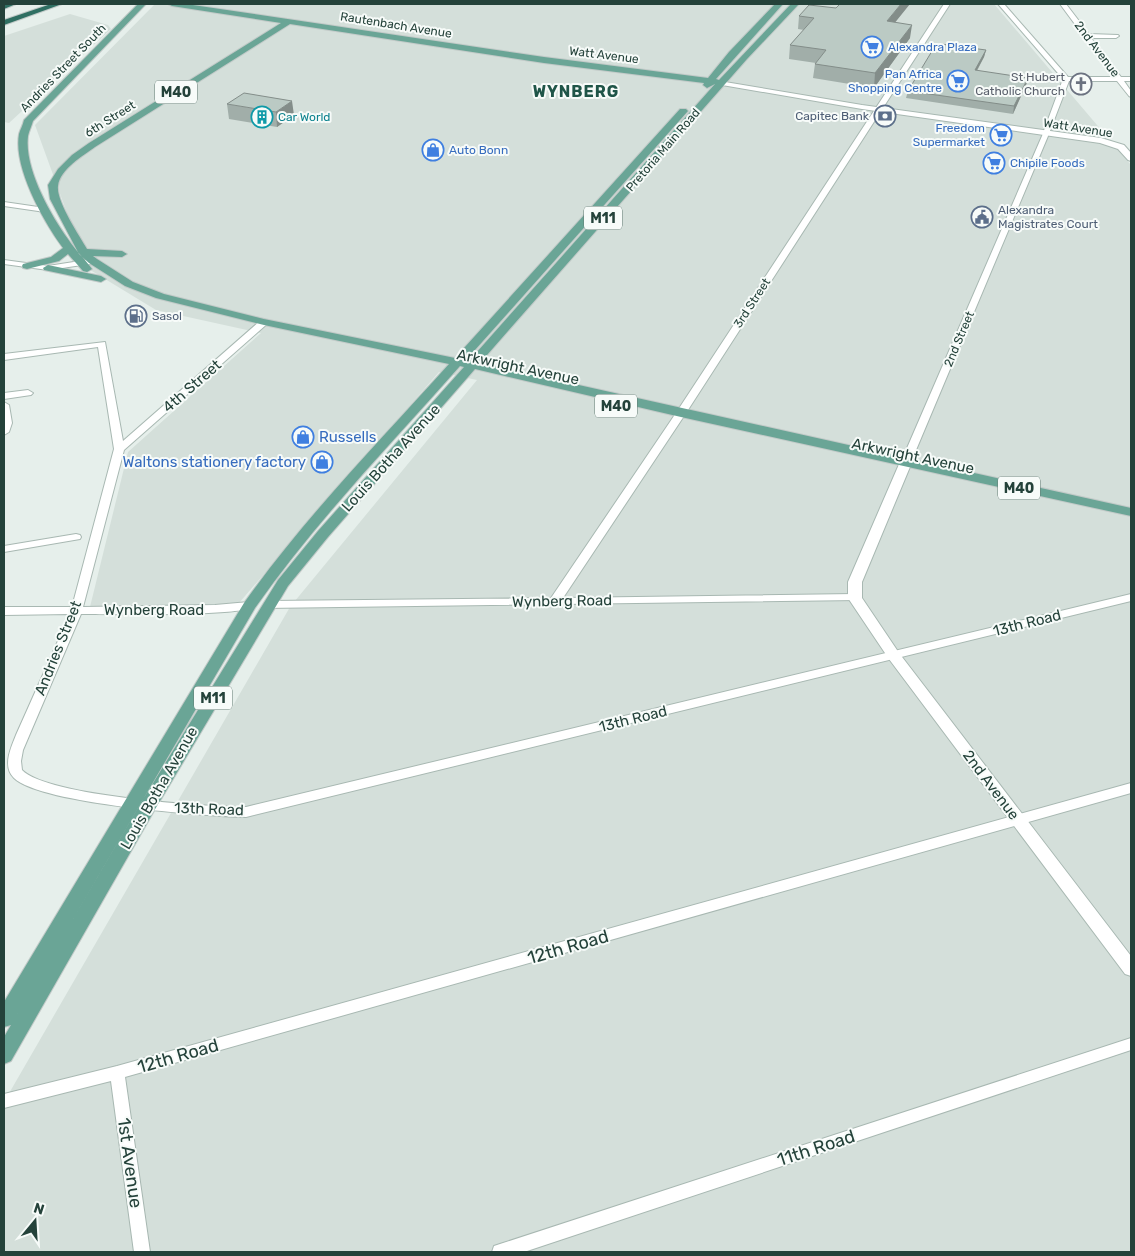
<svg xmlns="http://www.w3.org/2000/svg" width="1135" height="1256" font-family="Rubik,sans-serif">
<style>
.built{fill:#d4dfda}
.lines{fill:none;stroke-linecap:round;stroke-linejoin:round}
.minor-casing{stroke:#a8b8b2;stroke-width:2}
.tertiary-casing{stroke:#a8b8b2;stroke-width:2}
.primary-casing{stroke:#c2cac8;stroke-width:2}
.motorway-casing{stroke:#c2cac8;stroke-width:2}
.minor{fill:#fff;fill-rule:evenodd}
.tertiary{fill:#fff;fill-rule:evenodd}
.primary{fill:#6aa596;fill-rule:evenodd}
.motorway{fill:#2f6f62;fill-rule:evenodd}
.wall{fill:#a1aea9}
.shaded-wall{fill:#838d89}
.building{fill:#bbcac4;stroke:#838d89}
.labels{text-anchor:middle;stroke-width:4;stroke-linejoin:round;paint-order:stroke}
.far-street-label{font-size:12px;fill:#24423a;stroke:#f7fbf9}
.far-shop-label{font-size:12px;fill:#366cbe;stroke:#f7fbf9;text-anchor:start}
.far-worship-label{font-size:12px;fill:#5b616d;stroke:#f7fbf9;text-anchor:end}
.far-service-label{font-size:12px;fill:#4e5e75;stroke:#f7fbf9;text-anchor:start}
.far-culture-label{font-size:12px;fill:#0d838f;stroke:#f7fbf9;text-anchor:start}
.shield{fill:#f7fbf9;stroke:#637a73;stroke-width:1}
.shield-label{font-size:14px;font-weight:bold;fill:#24423a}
.street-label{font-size:15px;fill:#24423a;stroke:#f7fbf9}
.shop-label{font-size:15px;fill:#366cbe;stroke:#f7fbf9;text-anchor:start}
.far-district-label{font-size:16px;font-weight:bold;letter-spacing:1px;fill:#1f5548;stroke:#f7fbf9}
.near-street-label{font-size:18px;fill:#24423a;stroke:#f7fbf9}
</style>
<rect width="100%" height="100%" fill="#e6efeb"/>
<path class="built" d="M155,4H994L1131,165V1252H4V1102L290,607L477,380L439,372L239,603L89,611L128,452L261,333L156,310L87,268L35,125Z
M70,14L108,25L111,29L9,123L4,122V36Z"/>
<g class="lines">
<g class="minor-casing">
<path id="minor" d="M944,4H950L686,413L563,598L855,594L859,596L860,598L859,600L265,608L263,605L269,601L551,598L676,413Z
M998,4H1004L1068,77H1114L1060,4H1066L1089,34L1118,35L1119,36L1116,38H1091L1121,77H1131V81H1124L1131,91V97L1129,96L1117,81H1069L1048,136L911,462L906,465L901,462L1042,136L1063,79Z
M4,202L45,208L49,210L45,212L4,206Z
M93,259H96V263L48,270L4,264V260L48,266Z
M264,319L268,322L267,324L124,450L83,607L215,605L249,602L255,606C245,617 104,614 81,614L23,750L21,761L22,770C47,796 206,807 246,807L1131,594V601L246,817C205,816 41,804 14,778C2,766 11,748 16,735L70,614L4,615V607H72L114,449L98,347L4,360V354L105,342L123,441L261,320Z
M28,390L33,393L31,395L4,399V393Z
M4,402L9,405L12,423L9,432L4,435Z
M76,534L80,535L81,537L80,539L4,552V546Z
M1131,783V793L125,1077L150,1252H134L111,1081L4,1108V1094L117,1066Z
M1131,1038V1050L524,1252H492L494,1246L500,1244Z"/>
</g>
<g class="tertiary-casing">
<path id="tertiary" d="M719,81L862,105L1101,138L1124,145L1131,153V161L1128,160L1118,149L1100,143L862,109L722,85L718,83Z
M906,458L912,462L862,582V598L899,653L1131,956V976L1125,974L889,659L848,598V582L900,462Z"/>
</g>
<g class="primary-casing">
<path id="primary" d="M138,4H146L33,121C32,125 29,131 28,136C24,168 50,214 68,239C75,250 85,259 92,269L87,272L83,271L68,254L59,261L27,269L23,268L22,266L23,264L51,257L63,248C44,222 13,168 19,134C20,130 23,125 24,120Z
M168,4H186L544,57L708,78L729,52L775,4H783L716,79L719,80L791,4H799L747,59L480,363L1131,508V516L681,417L475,369L328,537L288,586L154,811L11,1061L4,1064V1037L142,801L278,580L318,531L464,367L460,366C390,445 316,521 255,608L11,1025L4,1027V1002L244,603C305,517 379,442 449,364L264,325L156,298L125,286L89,263L79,254L50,199L48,185L58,169L72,155L89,143L281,23L172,6ZM290,24L544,63L704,83L703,85L707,88L715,84L469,361L466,360L688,111L686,109H680L455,358L264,319L164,294L133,282L97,259L93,256L122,257L127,254L122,251L87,249C79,235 56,201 58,186C60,169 83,156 95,147Z
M48,265L101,276L106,279L101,282L44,270L43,268Z"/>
</g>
<g class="motorway-casing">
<path id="motorway" d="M4,4H16L4,9Z
M51,4H62L4,25V20Z"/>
</g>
<use href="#minor" class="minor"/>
<use href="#tertiary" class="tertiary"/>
<use href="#primary" class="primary"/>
<use href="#motorway" class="motorway"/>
</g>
<path class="wall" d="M799,16L895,22L910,38L874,88L813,78L815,64L816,63L789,59L790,45L804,30L798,29Z
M986,50L984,57L977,71L1028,78L1026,85L1013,114L906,98L908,91Z
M227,104L294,115L277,127L229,119Z"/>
<path class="shaded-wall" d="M901,4H910L885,35L887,21Z
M912,25L910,38L874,88L875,73Z
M986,50L984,57L973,77L975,70Z
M1028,78L1026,85L1013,114L1014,106Z
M292,101L294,115L277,127L276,112Z"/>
<path class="building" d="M840,4H901L887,21L912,25L875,73L815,64L826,50L790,45L814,18L799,16L809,5L836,8Z
M941,44L986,50L975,70L1028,78L1014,106L908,91L935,46H940Z
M244,93L292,101L276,112L227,104Z"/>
<defs>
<g id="supermarket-ring" transform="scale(1.125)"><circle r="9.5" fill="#f7fbf9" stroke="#3f7fe0" stroke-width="1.5"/><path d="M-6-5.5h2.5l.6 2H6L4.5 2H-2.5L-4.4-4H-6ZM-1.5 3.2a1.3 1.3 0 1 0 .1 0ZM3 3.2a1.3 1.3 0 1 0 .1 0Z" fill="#3f7fe0"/></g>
<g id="church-ring" transform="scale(1.125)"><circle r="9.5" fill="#f7fbf9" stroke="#6b7280" stroke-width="1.5"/><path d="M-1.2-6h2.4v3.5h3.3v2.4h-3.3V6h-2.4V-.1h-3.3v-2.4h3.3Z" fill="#6b7280"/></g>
<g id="bank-ring" transform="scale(1.125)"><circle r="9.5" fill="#f7fbf9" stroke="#5c6f8a" stroke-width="1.5"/><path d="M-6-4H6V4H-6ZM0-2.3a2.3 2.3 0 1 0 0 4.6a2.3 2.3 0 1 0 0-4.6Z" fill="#5c6f8a"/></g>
<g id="building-ring" transform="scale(1.125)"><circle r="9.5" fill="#f7fbf9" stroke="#0f9aa8" stroke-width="1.5"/><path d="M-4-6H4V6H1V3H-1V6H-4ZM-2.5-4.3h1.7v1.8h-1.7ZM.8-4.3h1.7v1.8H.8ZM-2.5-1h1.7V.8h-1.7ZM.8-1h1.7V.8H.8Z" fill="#0f9aa8"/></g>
<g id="shop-ring" transform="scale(1.125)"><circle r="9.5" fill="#f7fbf9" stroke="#3f7fe0" stroke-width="1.5"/><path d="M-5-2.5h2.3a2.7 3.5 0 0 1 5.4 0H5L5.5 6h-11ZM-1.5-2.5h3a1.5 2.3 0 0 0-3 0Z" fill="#3f7fe0"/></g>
<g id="civic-ring" transform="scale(1.125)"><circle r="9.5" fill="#f7fbf9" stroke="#5c6f8a" stroke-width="1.5"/><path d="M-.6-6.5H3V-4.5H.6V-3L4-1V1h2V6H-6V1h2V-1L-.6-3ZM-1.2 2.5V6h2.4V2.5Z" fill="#5c6f8a"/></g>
<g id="fuel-ring" transform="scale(1.125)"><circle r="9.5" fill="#f7fbf9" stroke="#5c6f8a" stroke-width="1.5"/><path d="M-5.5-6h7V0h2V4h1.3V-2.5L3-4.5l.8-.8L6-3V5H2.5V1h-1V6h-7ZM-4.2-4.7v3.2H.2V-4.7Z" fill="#5c6f8a"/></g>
</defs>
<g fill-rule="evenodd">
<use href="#supermarket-ring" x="872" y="47"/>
<use href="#supermarket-ring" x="958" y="81"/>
<use href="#church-ring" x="1081" y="84"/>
<use href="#bank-ring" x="885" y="116"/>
<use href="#building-ring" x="262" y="117"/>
<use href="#supermarket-ring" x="1001" y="135"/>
<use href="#shop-ring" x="433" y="150"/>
<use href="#supermarket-ring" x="994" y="163"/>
<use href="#civic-ring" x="982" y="217"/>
<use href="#fuel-ring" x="136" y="316"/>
<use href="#shop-ring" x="303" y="437"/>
<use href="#shop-ring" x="322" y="462"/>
</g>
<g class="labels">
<g class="far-street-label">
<text transform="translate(396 25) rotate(9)" y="4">Rautenbach Avenue</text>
<text transform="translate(1097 49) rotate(53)" y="4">2nd Avenue</text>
<text transform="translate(604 55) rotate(7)" y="4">Watt Avenue</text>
<text transform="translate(63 68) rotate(-46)" y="4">Andries Street South</text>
<text transform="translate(110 119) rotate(-32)" y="4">6th Street</text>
<text transform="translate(1078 128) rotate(9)" y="4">Watt Avenue</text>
<text transform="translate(663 150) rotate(-49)" y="4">Pretoria Main Road</text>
<text transform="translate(752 303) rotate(-57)" y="4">3rd Street</text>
<text transform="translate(959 339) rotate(-67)" y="4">2nd Street</text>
</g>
<g class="far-shop-label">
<text x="888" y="51">Alexandra Plaza</text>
<text x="942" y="78" text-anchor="end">Pan Africa<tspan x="942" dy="14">Shopping Centre</tspan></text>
<text x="985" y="132" text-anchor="end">Freedom<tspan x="985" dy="14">Supermarket</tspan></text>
<text x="449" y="154">Auto Bonn</text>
<text x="1010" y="167">Chipile Foods</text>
</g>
<g class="far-worship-label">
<text x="1065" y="81">St Hubert<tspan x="1065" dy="14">Catholic Church</tspan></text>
</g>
<g class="far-service-label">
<text x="869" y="120" text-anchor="end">Capitec Bank</text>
<text x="998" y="214">Alexandra<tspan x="998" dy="14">Magistrates Court</tspan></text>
<text x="152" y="320">Sasol</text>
</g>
<g class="far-culture-label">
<text x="278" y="121">Car World</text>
</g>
<g class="shield">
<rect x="155" y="80.5" width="42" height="23" rx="4"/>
<rect x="584" y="206.5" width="38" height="23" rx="4"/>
<rect x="595" y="394.5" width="42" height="23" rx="4"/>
<rect x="998" y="476.5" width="42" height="23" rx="4"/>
<rect x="194" y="686.5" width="38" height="23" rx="4"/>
</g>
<g class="shield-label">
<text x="176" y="97">M40</text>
<text x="603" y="223">M11</text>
<text x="616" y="411">M40</text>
<text x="1019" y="493">M40</text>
<text x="213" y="703">M11</text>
</g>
<g class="street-label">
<text transform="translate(518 367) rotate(12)" y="5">Arkwright Avenue</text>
<text transform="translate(192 386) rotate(-41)" y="5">4th Street</text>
<text transform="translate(913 456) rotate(12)" y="5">Arkwright Avenue</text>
<text transform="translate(391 458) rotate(-48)" y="5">Louis Botha Avenue</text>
<text transform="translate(562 601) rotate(-1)" y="5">Wynberg Road</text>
<text x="154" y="615">Wynberg Road</text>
<text transform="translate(1027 623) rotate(-14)" y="5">13th Road</text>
<text transform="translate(58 648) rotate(-68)" y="5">Andries Street</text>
<text transform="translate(633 719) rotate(-14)" y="5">13th Road</text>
<text transform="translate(991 785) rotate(53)" y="5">2nd Avenue</text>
<text transform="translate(159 788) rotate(-60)" y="5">Louis Botha Avenue</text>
<text transform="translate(209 809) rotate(2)" y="5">13th Road</text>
</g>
<g class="shop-label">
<text x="319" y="442">Russells</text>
<text x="306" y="467" text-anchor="end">Waltons stationery factory</text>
</g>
<g class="far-district-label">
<text x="576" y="97">WYNBERG</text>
</g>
<g class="near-street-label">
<text transform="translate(568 947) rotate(-16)" y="6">12th Road</text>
<text transform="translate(178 1056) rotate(-16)" y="6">12th Road</text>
<text transform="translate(816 1148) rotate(-18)" y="6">11th Road</text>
<text transform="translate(130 1163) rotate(82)" y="6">1st Avenue</text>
</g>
</g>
<rect width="1135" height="1256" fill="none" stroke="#24423a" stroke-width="10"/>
<g transform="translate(35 1221) rotate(18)" stroke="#f7fbf9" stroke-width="4" paint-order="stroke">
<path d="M0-4L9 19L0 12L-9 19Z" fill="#24423a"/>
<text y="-8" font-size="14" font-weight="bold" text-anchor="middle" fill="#24423a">N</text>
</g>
</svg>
